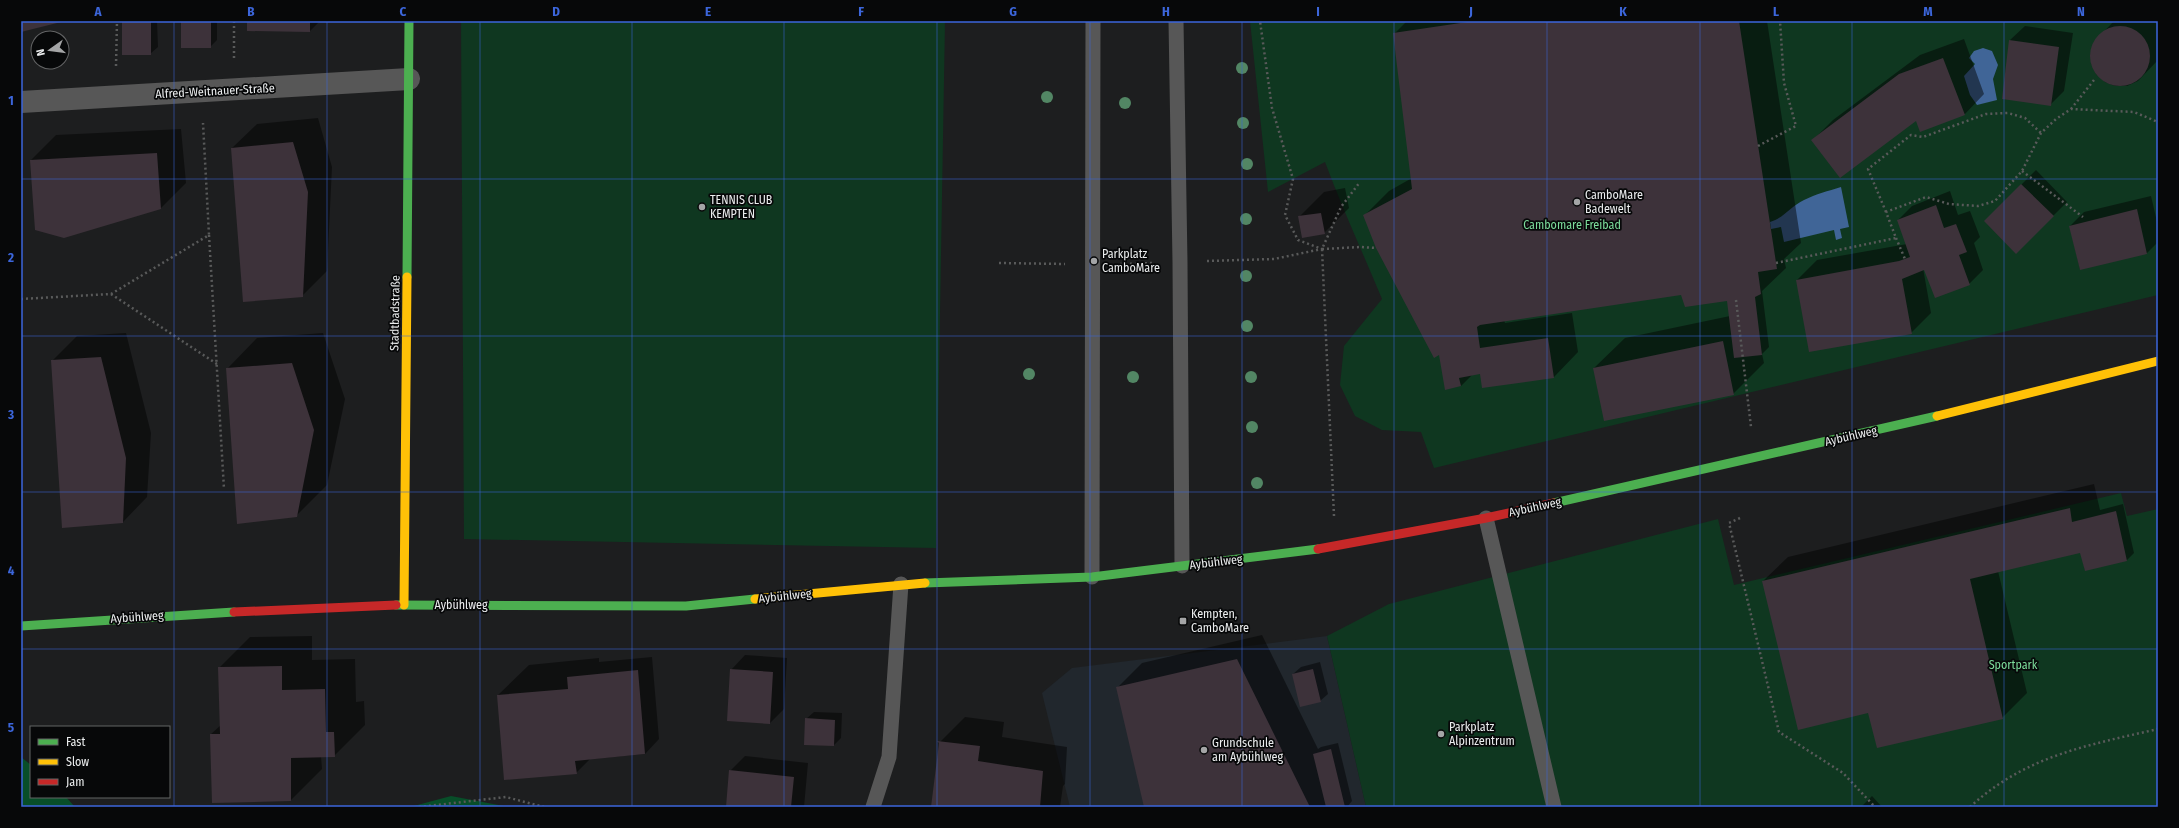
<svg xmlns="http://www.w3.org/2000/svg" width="2179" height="828" font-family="'Fira Sans Condensed',sans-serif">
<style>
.built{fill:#21272d}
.green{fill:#0f3720}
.forest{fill:#084e29}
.water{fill:#406597}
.shadow{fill:#0007}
.building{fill:#3d323a}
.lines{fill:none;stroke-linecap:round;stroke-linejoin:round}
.path{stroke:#595a5a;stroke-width:2.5;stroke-dasharray:2 3;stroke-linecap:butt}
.lane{stroke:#575757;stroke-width:15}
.street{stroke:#575757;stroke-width:22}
.fast{stroke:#4caf50;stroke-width:9}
.slow{stroke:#ffc107;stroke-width:9}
.jam{stroke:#c62828;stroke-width:9}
.tree{fill:#528664}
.grid{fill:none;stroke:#3c66db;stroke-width:1;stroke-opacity:0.55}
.poi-dot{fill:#a4a5a6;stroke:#070809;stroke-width:1.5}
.labels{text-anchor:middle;stroke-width:3.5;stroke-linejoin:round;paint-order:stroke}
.street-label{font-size:12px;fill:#eceeef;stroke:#070809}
.poi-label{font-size:12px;fill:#eceeef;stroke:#070809;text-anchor:start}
.park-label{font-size:12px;fill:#7ddc9c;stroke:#070809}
.neatline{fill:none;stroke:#3c66db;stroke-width:1.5}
.grid-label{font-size:13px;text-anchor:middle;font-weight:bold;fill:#3c66db}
</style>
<rect width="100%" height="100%" fill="#1d1e1f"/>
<path class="built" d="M1327,636L1366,807H1070L1042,693L1072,668Z"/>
<path class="green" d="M461,21H945L936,548L464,539Z
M1250,21H2158V295L1434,468L1421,432L1382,430L1355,416L1340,385L1344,346L1382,299C1363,253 1342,208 1325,162L1268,192Z
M2121,493L2127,516L2158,509V807H1366L1327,636L1389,604L1718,519L1734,585Z"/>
<path class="forest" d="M21,757L31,765V797H66L75,807H21Z
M451,796L509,807H410Z"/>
<path class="water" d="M1983,48L1992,51L1998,65L1993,79L1997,100L1977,105L1970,95L1964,76L1975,64L1969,58L1974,51Z
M1841,187L1849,227L1840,229L1842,238L1836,240L1834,230L1784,242L1781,227L1771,229L1770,222C1784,218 1791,206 1804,200C1816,194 1828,191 1841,187Z"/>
<path class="shadow" d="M123,21H157L158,47L150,54Z
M182,21H217V40L210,47Z
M248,21H320L310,31Z
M1407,21H1767L1801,243L1784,259L1786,268L1762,291L1769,347L1762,354L1764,363L1733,394L1594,368L1625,338L1730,316L1728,300L1682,294L1504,320L1505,323L1572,313L1578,352L1554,377L1481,372L1472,375L1461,386L1439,353L1365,215L1389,191L1412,178L1394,34Z
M2114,21H2156L2158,23V60L2138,81L2127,86H2115L2105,82L2096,74L2091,63V52L2095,41Z
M2025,26L2073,33L2064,91L2050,105L2003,98L2010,40Z
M1964,39L1984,94L1964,115L1917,120L1813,140L1833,120L1920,55Z
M318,118L332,167L327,271L302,296L232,148L257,124Z
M181,129L186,183L161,208L36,229L31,160L56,135Z
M2036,170L2067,202L2016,253L1985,221Z
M1345,188L1349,208L1324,233L1299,217L1324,192Z
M1950,191L1958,215L1970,211L1980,237L1974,243L1983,270L1969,284L1923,268L1931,313L1911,333L1797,280L1817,260L1907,244L1898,220L1912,206Z
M2151,196L2158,226V242L2147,253L2080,269L2070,226L2084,212Z
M126,333L151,433L147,497L123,522L52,361L77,336Z
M323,333L345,399L327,485L296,516L227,369L257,338Z
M2094,484L2100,510L2123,504L2134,553L2127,560L2085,570L2081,551L1998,571L2027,693L2002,718L1869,712L1763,581L1788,557Z
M1262,635L1318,749L1321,747L1338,743L1352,801L1347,807H1145L1117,688L1142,663Z
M312,636V660L355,659L356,702L364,701L365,725L334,756H321L322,769L291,800L211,734L221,725L219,668L250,637Z
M745,655L787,658L784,709L770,723L731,670Z
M652,657L659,739L645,754L590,759L576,773L498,695L529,665L599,658V662Z
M1320,662L1328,694L1320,701L1293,674L1301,667Z
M814,712L842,713L841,738L834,745L806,719Z
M965,717L1004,722L1002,737L1067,747L1065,784L1063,786L1060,807H932L940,742Z
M745,756L808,763L804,807H727L730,771Z
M1872,796L1882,807H1861Z"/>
<path class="building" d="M21,21H61V22L21,32Z
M122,21H151V55H122Z
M181,21H211V48H181Z
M247,21H310V32L247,31Z
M1474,21H1739L1777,269L1758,272L1761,294L1755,297L1762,355L1734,358L1727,301L1685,307L1681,295L1480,325L1477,327L1480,348L1548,338L1554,378L1482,388L1480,374L1459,378L1461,386L1445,390L1439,355L1434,358L1376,248L1363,215L1412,189L1393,33Z
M2090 56a30 30 0 1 1 60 0a30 30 0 1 1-60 0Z
M2009,40L2059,47L2051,106L2002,99Z
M1943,58L1965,115L1920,132L1916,121L1840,178L1811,140L1899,74Z
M293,142L308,192L303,297L243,302L231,148Z
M157,153L161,209L64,238L35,230L30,160Z
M2021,184L2054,216L2016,254L1984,221Z
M1936,205L1944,228L1956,224L1967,252L1959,255L1970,285L1935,298L1924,270L1902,279L1912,334L1809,352L1796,280L1899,261L1910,257L1897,220Z
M2137,209L2147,254L2080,270L2069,226Z
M1321,213L1325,234L1302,238L1298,216Z
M1723,341L1734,395L1604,421L1593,368Z
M101,357L126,458L123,523L62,528L51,360Z
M292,363L314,430L297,517L237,524L226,368Z
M2070,508L2072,522L2116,511L2127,561L2085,571L2080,553L1970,579L2003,719L1877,748L1868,713L1798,730L1762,581Z
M1237,659L1310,807H1144L1116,687Z
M282,666V690L325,689L326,732H334L335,757L291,758V801L212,803L210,734H220L218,667Z
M730,669L773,672L770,724L727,721Z
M1313,669L1321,702L1300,707L1292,674Z
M638,670L645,754L575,761L577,774L504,780L497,695L568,689L567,677Z
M805,718L835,720L834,746L804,745Z
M937,741L980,746L978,761L1043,771L1040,807H931L939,743Z
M1331,749L1345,807H1326L1313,754Z
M729,770L794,777L791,807H726Z"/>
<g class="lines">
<path class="path" d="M234,21V58
M116,66L117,21
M2071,109L2094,80
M1758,146L1796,126L1784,83L1780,21
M2022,171L2083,217
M1886,212L1868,169L1911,135L1923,137L1986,114L2008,113L2025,118L2041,133
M209,235L224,489
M1896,238L1905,259
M1322,249L1361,247L1376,248
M1207,261L1274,259L1322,249L1298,240L1285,215L1293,179L1272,108L1260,21
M999,263L1065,264
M1776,263L1896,238L1886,212L1926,197L1949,204L1978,206L1995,201L2022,171L2041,133L2056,119L2071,109L2134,112L2158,122
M1120,264L1153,263
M111,294L217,364
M21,299L111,294L209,235L203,123
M1736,300L1751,427
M1334,516L1322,249L1341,207L1360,182
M1740,518L1729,523L1779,732L1843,773L1875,807
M419,807L506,797L544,807
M1970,807C2025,756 2088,745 2158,729"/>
<path class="lane" d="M1176,21L1180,262L1182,566
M1486,518L1554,807
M1092,577L1093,21
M873,807L889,757L901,584"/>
<path class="street" d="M21,102L409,79"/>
<path class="fast" d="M407,277L409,21
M1554,503L1937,416
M925,583L1092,577L1318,549
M396,605L686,606L755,599
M21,626L234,612"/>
<path class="slow" d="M1937,416L2158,361
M755,599L925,583
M404,605L407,277"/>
<path class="jam" d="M1318,549L1486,518L1554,503
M234,612L396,605"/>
</g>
<g class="tree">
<circle cx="1242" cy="68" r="6"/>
<circle cx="1047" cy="97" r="6"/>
<circle cx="1125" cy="103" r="6"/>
<circle cx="1243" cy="123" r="6"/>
<circle cx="1247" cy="164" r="6"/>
<circle cx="1246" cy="219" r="6"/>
<circle cx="1246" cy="276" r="6"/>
<circle cx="1247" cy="326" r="6"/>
<circle cx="1029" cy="374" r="6"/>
<circle cx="1133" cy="377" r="6"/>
<circle cx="1251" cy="377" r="6"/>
<circle cx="1252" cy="427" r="6"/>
<circle cx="1257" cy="483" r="6"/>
</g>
<path class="grid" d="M174,21V807M327,21V807M480,21V807M632,21V807M784,21V807M937,21V807M1090,21V807M1242,21V807M1394,21V807M1547,21V807M1700,21V807M1852,21V807M2004,21V807M21,179H2158M21,336H2158M21,492H2158M21,649H2158"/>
<g class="poi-dot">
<circle cx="1577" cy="202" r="4"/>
<circle cx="702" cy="207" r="4"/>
<circle cx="1094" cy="261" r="4"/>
<rect x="1179" y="617" width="8" height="8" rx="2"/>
<circle cx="1441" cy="734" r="4"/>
<circle cx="1204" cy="750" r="4"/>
</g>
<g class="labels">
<g class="street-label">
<text transform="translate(215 91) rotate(-3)" y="4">Alfred-Weitnauer-Straße</text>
<text transform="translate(395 313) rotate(-89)" y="4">Stadtbadstraße</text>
<text transform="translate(1851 436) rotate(-13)" y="4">Aybühlweg</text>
<text transform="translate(1535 507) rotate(-12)" y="4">Aybühlweg</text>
<text transform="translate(1216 562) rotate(-7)" y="4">Aybühlweg</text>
<text transform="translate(785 596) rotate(-6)" y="4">Aybühlweg</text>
<text x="461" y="609">Aybühlweg</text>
<text transform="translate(137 617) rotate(-4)" y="4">Aybühlweg</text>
</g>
<g class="poi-label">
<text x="1585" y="199">CamboMare<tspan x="1585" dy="14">Badewelt</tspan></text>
<text x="710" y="204">TENNIS CLUB<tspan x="710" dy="14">KEMPTEN</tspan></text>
<text x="1102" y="258">Parkplatz<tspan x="1102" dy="14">CamboMare</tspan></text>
<text x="1191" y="618">Kempten,<tspan x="1191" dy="14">CamboMare</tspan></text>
<text x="1449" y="731">Parkplatz<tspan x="1449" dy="14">Alpinzentrum</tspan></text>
<text x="1212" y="747">Grundschule<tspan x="1212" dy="14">am Aybühlweg</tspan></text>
</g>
<g class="park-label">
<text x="1572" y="229">Cambomare Freibad</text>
<text x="2013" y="669">Sportpark</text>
</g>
</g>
<rect width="2179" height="828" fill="none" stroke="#070809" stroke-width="44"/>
<rect x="30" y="726" width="140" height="72" fill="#070809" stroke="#636465"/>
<rect x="38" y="739" width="20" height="6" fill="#4caf50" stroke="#636465"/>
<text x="66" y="746" font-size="12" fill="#eceeef">Fast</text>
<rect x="38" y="759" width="20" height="6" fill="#ffc107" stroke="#636465"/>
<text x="66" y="766" font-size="12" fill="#eceeef">Slow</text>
<rect x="38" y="779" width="20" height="6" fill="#c62828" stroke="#636465"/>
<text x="66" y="786" font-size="12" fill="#eceeef">Jam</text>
<g transform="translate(50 50) rotate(256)"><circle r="19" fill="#070809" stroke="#636465"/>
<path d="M0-3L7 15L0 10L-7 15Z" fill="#a4a5a6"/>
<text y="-6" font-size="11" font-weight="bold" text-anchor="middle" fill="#eceeef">N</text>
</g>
<rect x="22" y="22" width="2135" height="784" class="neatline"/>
<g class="grid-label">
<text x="98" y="16">A</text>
<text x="251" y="16">B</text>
<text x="403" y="16">C</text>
<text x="556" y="16">D</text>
<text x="708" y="16">E</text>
<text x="861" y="16">F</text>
<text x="1013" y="16">G</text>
<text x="1166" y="16">H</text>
<text x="1318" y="16">I</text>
<text x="1471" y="16">J</text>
<text x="1623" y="16">K</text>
<text x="1776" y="16">L</text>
<text x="1928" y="16">M</text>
<text x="2081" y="16">N</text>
<text x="11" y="105">1</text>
<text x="11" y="262">2</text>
<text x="11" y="419">3</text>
<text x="11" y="575">4</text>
<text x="11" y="732">5</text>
</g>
</svg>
